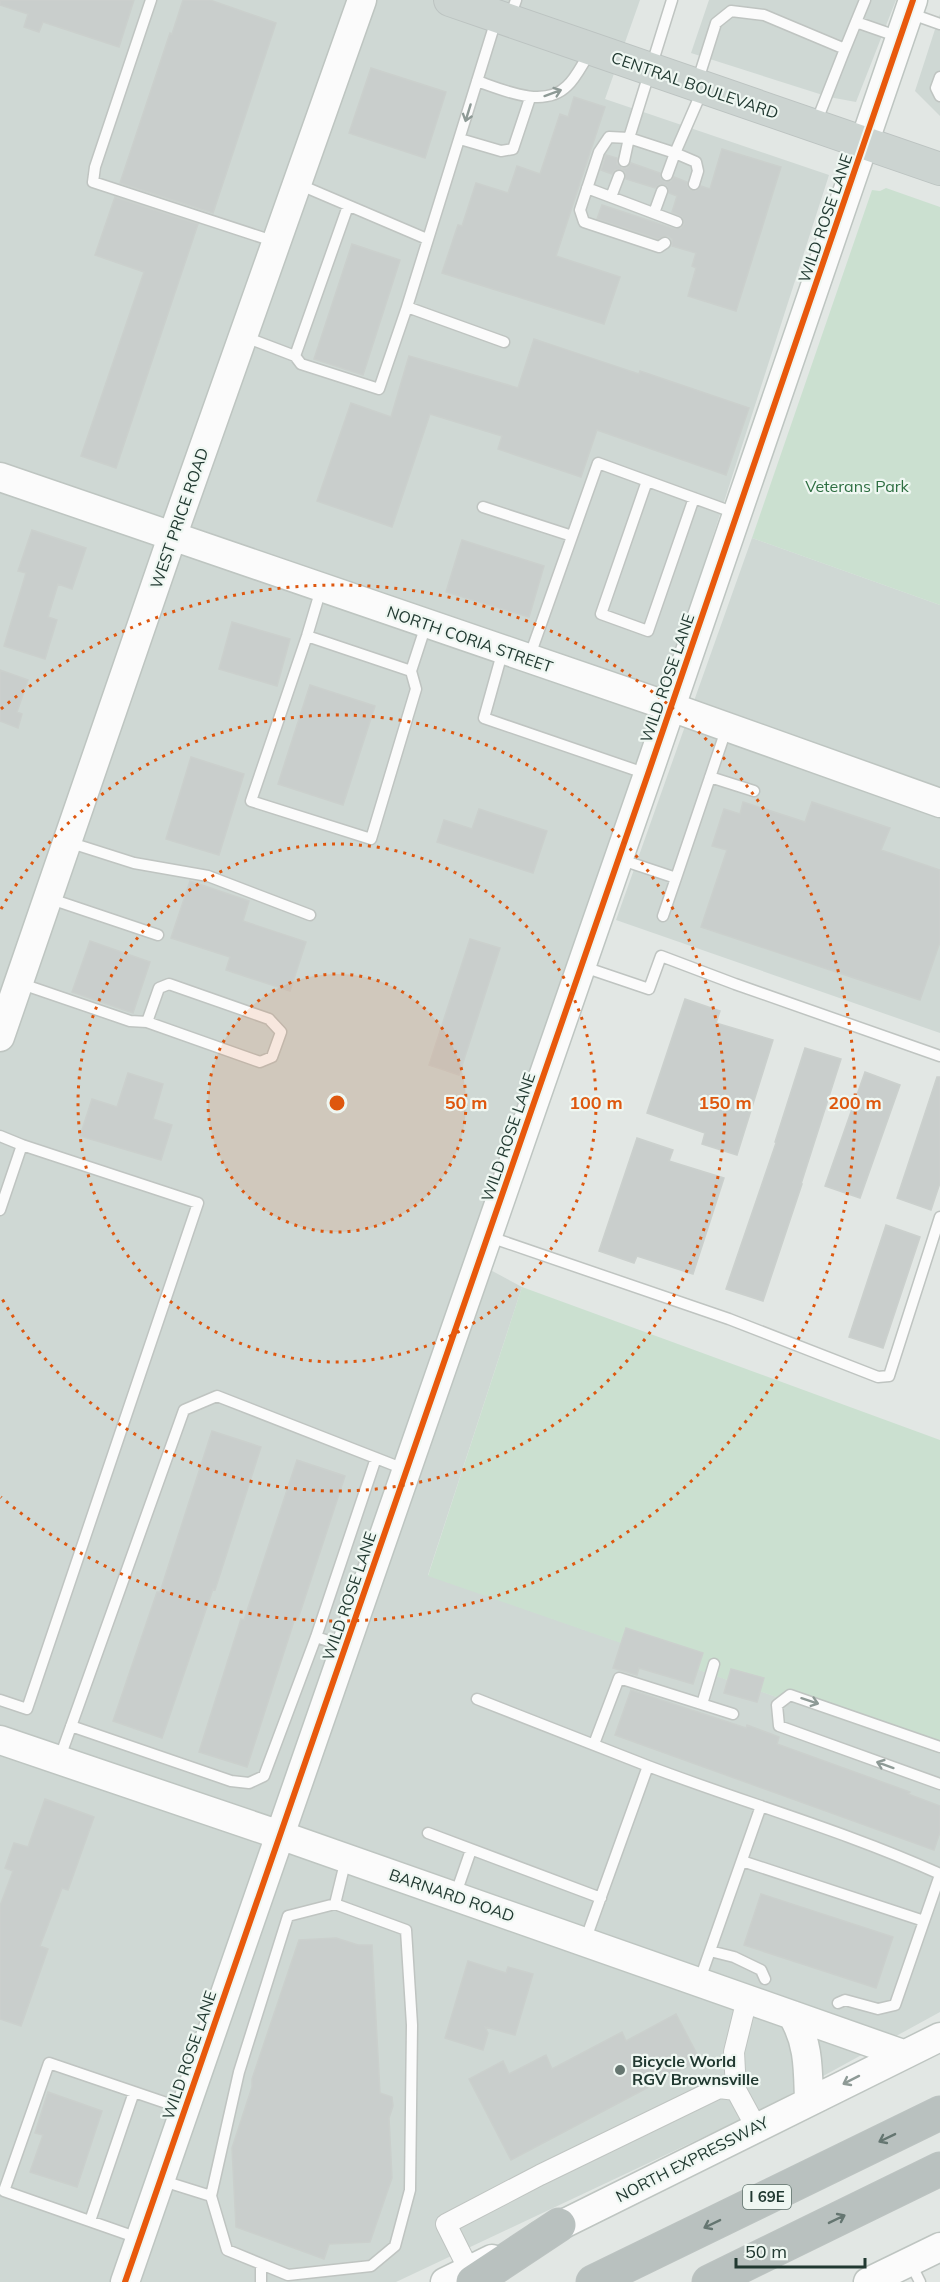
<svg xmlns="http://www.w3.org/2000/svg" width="940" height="2282" font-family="Mulish,sans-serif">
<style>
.built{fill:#cfd8d4}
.green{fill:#cbe0d0}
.building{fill:#c9cecc;stroke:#cbd0cd;stroke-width:1.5}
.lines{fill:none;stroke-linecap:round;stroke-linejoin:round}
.lane-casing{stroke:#bfc4c1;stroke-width:13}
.street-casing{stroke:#bfc4c1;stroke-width:22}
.secondary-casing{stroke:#bec5c1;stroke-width:31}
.primary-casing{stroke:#bcc3c1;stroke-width:34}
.highway-casing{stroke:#bcc3c1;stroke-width:35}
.lane{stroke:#fbfbfb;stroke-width:10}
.street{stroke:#fbfbfb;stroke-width:20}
.secondary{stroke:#fbfbfb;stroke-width:28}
.primary{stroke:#ccd4d1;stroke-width:32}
.highway{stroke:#b9c1bf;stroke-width:33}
.cycleway-casing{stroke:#eff7f2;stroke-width:10}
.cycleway{stroke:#e8590c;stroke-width:6}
.oneway{stroke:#8e9a96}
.oneway2{stroke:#657671}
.ring{fill:none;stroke:#de570e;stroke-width:3;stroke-dasharray:3 6}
.poi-dot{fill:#657670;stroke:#eff7f2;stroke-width:2}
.labels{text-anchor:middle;stroke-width:4.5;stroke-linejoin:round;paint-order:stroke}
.shield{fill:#eff7f2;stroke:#5f726b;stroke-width:1.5}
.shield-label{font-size:15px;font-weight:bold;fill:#213931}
.street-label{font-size:16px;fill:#213931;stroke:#eff7f2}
.park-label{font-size:16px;fill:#2d6e41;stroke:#eff7f2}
.poi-label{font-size:16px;font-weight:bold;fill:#213931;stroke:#eff7f2;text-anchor:start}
.centre{fill:#de570e;stroke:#eff7f2;stroke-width:3}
.ring-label{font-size:18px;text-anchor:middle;font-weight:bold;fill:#de570e;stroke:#eff7f2;stroke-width:4.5;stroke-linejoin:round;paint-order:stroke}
</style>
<rect width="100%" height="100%" fill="#e2e7e4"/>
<path class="built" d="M0,0H640L605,99L829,175L651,729L470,1259L522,1287L428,1575L940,1754V2012L763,2109L396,2282H0Z
M709,0H896L856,102L829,97L691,53Z
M940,14V116L915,91Z
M752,538L940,605V1033L616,920Z"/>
<path class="green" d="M886,188L940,207V605L752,538L872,190L880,191Z
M522,1287L940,1440V1754L428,1576Z"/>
<path class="building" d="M0,0H134L119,47L43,22L39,32L24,27L28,14L0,5Z
M183,0H210L276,23L213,213L120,183L170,33L172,34Z
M371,68L446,92L425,158L349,133Z
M574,97L605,107L556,256L620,277L604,324L442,273L458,225L462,226L476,183L508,193L517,166L540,174L560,114L568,117Z
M722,149L781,167L736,311L688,296L696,268L692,266L696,253L672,246V239L668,236L658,239L597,219L602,205L675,229L681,228L684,224L682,217L672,212L677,196L669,193L667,186L660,184L655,188L626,179L625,172L621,169L615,170L612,174L601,170L606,155L617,158V164L622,168H627L631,163L660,173L661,179L665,182L671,181L674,177L687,182L688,189L695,191L701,186L710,189Z
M115,197L198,224L116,468L81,456L144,272L95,255Z
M352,244L400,260L363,375L314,359Z
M534,339L639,374L640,371L749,408L726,475L597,430L581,477L498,449L502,436L430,414L392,527L317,501L351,403L391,417L409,356L518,388Z
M32,530L86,548L72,589L58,584L48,617L57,620L45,659L4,646L26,573L18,571Z
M462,540L544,566L529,617L446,592Z
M232,622L290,639L277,686L219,669Z
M0,670L28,680L17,712L22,714L18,728L0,721Z
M310,685L375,706L343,805L278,784Z
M191,757L244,774L219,855L166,839Z
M743,802L805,822L812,802L890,828L881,850L940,870V942L920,1000L701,927L727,850L712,846L724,809L740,814Z
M479,809L547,831L533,873L437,842L444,820L472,829Z
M190,881L249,901L243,921L306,942L290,991L226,970L230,957L171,938Z
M470,939L500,948L459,1075L429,1065Z
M90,941L150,962L133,1013L72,992Z
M685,999L720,1011L716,1023L773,1040L737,1155L702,1144L705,1133L647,1113Z
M805,1048L841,1059L801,1184H802L763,1301L726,1289L776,1143L775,1142Z
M865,1072L900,1085L860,1198L825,1186Z
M128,1073L163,1084L153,1119L172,1125L161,1160L80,1136L92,1099L117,1107Z
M937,1077H940V1183L931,1210L897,1198Z
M637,1138L673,1150L669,1161L724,1178L693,1274L637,1256L634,1263L599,1251Z
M886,1225L920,1237L883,1348L849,1337Z
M212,1431L261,1447L215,1590L213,1589L162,1738L113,1721L157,1592H160Z
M297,1460L345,1476L298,1619L295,1618L247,1767L199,1752L241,1619L244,1620Z
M626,1628L703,1653L693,1684L639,1668L637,1675L613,1668Z
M731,1669L764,1678L757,1702L724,1693Z
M631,1690L746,1728L747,1725L779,1737L777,1744L910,1792L908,1794L940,1806V1832L934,1850L615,1735Z
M45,1799L94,1817L68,1890L62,1888L40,1946L48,1949L21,2026L0,2019V1906L13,1871L5,1868L14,1843L28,1847Z
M761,1894L893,1937L876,1988L744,1945Z
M336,1938L358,1945H372L380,2093L392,2097L393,2106L389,2118L392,2178L370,2242L329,2244L324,2259L236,2227L232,2148L252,2087V2079L299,1940Z
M468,1961L506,1973L508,1967L533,1974L515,2035L485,2027L488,2033L483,2050L445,2038Z
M676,2014L700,2060L511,2160L469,2079L503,2061L509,2074L546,2055L552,2069L622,2032L626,2041Z
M48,2092L102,2111L77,2187L30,2172L43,2135L35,2133Z"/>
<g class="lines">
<g class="lane-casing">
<path id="lane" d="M151,0L95,167L93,182L276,242
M672,0L629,138L675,153L702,91
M909,13L940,24
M510,17L516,0
M496,20L407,307L504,342
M856,22L865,0
M845,49L856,22L899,37
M940,77L936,88L940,96
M477,81C503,90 544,109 567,86C577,77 583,62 591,51
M697,83L716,23L731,11L764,15L845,49L816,123
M460,139L501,151L513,149L530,98
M624,161L629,138L609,137L599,152L580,210L584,222L659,247L665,243
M667,175L675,153L696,162L698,171L694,184
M298,184L427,239
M587,188L677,222
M611,197L619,176
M654,213L662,191
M245,337L295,356L348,206
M295,356L301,364L379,389L407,307
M647,481L601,614L648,631L694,498
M483,507L572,536
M321,589L307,636L251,801L371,839L416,689L411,671L426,625
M307,636L411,671
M503,650L484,718L647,774
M529,658L598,463L735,513
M710,777L754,791
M68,842L134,863L208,876L310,915
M619,859L676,878L727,727
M48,898L158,935
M663,916L676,878
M581,966L649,989L661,956L735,984L940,1056
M19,983L130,1021L147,1022L159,988L169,984L269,1019L281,1032L272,1057L260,1062L147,1022
M0,1136L22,1145L0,1210
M487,1236L729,1319L878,1377L889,1376L940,1217
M316,1637L344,1646
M477,1699L648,1766
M0,1700L27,1709L198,1203L22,1145
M702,1704L714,1664
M71,1726L231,1781L249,1783L264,1776L316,1637L376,1458
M594,1744L619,1678L733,1714
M940,1747L790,1695L777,1705L779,1726L940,1784
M59,1760L184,1410L217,1396L404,1469
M428,1833L601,1898
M742,1861L924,1921
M455,1896L471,1850
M335,1904L288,1916L239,2072L211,2196L227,2250L288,2275L371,2266L395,2246L410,2190L412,2025L406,1930L335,1904L346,1859
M585,1941L648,1766C745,1803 845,1831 940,1874
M710,1951L734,1957L761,1970L765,1979
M699,1982L761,1806
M838,2003L845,2000L878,2009L895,2005L940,1875
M160,2180L211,2196
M90,2221L134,2092
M138,2238L4,2191L49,2063L184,2109
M910,2262L920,2282
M261,2264V2282"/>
</g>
<g class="street-casing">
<path id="street" d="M747,1999L734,2052L736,2090L756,2127
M469,2270L446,2224L540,2175L719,2088L736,2090"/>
</g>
<g class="secondary-casing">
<path id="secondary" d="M0,477L671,707L940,803
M0,1037L172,537L362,0
M0,1740L280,1835L903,2054
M792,2015C809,2042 808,2070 809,2101
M539,2236L940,2037
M125,2282L648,774L913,0
M445,2282L492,2259
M868,2282L940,2247"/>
</g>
<g class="primary-casing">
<path id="primary" d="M450,0L940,169"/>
</g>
<g class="highway-casing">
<path id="highway" d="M473,2282L559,2225
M593,2282L940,2113
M709,2282L940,2169"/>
</g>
<use href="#lane" class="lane"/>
<use href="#street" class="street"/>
<use href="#secondary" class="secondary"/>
<use href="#primary" class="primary"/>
<use href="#highway" class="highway"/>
<g class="cycleway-casing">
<path id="cycleway" d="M125,2282L648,774L913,0"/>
</g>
<use href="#cycleway" class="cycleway"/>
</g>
<defs><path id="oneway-shaft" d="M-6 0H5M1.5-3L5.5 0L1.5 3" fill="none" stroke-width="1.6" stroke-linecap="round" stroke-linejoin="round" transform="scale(1.5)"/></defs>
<g class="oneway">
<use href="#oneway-shaft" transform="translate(553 93) rotate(-20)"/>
<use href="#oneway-shaft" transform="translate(468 113) rotate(107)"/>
<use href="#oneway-shaft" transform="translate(810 1701) rotate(18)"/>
<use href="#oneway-shaft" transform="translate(885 1765) rotate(-160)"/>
<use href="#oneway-shaft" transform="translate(851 2080) rotate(153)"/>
</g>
<g class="oneway2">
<use href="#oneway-shaft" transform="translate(887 2138) rotate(154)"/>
<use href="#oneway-shaft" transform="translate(837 2219) rotate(-26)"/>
<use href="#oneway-shaft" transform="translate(712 2224) rotate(154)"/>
</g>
<circle cx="337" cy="1103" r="129" fill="#de570e" fill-opacity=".12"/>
<g class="ring">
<circle cx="337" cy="1103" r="129"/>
<circle cx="337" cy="1103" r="259"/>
<path d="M1 909A388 388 0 1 1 1 1297"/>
<path d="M1 709A518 518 0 1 1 1 1497"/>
</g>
<circle class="poi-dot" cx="620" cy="2070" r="6"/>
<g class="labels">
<rect class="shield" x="743" y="2185" width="48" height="24" rx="4.5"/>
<g class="shield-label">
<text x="767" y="2202">I 69E</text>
</g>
<g class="street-label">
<text transform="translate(695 85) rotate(19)" y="6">CENTRAL BOULEVARD</text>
<text transform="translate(825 218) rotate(-71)" y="6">WILD ROSE LANE</text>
<text transform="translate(179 518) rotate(-71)" y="6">WEST PRICE ROAD</text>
<text transform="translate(470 639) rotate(19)" y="6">NORTH CORIA STREET</text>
<text transform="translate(667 678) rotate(-71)" y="6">WILD ROSE LANE</text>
<text transform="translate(508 1137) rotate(-71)" y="6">WILD ROSE LANE</text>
<text transform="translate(349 1596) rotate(-71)" y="6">WILD ROSE LANE</text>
<text transform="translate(452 1895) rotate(19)" y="6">BARNARD ROAD</text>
<text transform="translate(189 2055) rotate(-71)" y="6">WILD ROSE LANE</text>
<text transform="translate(692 2159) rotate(-27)" y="6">NORTH EXPRESSWAY</text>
</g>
<g class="park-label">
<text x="857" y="492">Veterans Park</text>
</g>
<g class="poi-label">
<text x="632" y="2067">Bicycle World<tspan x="632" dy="18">RGV Brownsville</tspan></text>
</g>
</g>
<circle cx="337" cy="1103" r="9" class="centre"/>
<g class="ring-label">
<text x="466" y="1109">50 m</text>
<text x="596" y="1109">100 m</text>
<text x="725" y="1109">150 m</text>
<text x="855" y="1109">200 m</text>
</g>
<path d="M736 2258v9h129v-9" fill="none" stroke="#213931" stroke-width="3"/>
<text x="745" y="2258" font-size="18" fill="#213931" stroke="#eff7f2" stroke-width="4.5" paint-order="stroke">50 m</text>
</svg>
